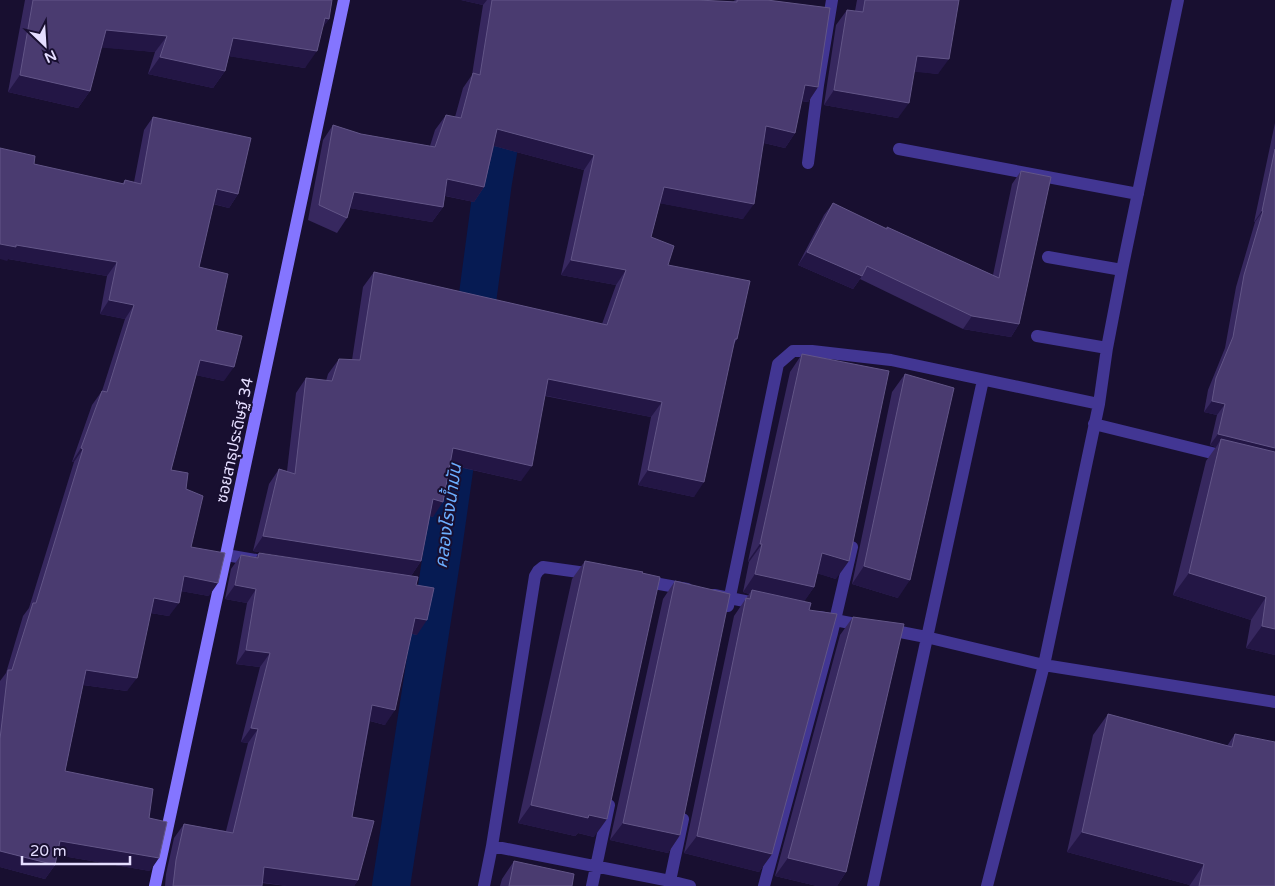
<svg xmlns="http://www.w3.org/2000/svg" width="1275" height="886" font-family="'Varela Round','Noto Sans Thai',sans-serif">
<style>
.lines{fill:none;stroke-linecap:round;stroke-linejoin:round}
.canal{stroke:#061b53;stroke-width:38}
.lane{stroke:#423693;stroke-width:12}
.street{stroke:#423693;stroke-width:12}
.secondary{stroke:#8475ff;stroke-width:12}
.wall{fill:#37285f}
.shaded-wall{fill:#231645}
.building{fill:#4a3b70;stroke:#625587}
.labels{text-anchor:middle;stroke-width:4;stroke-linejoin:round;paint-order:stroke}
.street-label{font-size:16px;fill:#e5deff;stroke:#180f30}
.water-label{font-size:18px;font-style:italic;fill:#6caeff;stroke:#180f30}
</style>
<rect width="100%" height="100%" fill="#180f30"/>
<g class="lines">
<path class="canal" d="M471,347L493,182L509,87L535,0
M391,886L443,548L462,414"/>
<path class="lane" d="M899,149L1138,194
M1048,257L1122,270
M1037,336L1107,348
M1094,424L1228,457
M226,555L256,560
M643,581L687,589
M714,595L760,604
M728,606L778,364L793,351H812L891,360L1099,404
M819,617L866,626
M885,629L926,637L1044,665L1275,702
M492,846L670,881L690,886
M670,881L683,819
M484,886L492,846L535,576L538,571L543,567L593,574
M592,886L609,805
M764,886L832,633L852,547
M873,886L983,380
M987,886L1044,665L1099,404L1107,348L1122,270L1178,0"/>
<path class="street" d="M808,163L818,85L832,0"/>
<path class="secondary" d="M155,886L226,555L344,0"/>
</g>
<path class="wall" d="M25,0H332L329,19L322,28L305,68L229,56L225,71L213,88L148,74L155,52L101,47L90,91L78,108L8,92Z
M461,0H698L733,2L735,0H767L818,87L808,102L801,101L795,133L785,148L764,143L743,219L660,203L651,237L668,265L737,339L734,344L694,497L638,485L651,417L545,396L521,481L450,465L433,517L430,516L421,561L411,576L253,551L269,484L279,469L287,471L296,393L306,378L326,381L328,374L339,359L352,360L363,287L374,272L602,324L616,285L561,275L584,170L494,146L484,187L474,202L445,196L443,207L432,222L350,208L347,218L337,233L308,220L323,140L333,125L361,134L430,146L435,130L446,115L455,117L463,88L472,75L483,5Z
M857,0H959L938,74L914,71L898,118L824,105L836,25L847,10L855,11Z
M153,117L238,194L229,208L213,204L199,267L216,330L224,381L196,375L171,470L186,489L191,547L209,596L181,591L169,616L151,613L127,691L83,685L65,771L149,818L150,871L57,855L55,865L45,879L0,867V681L6,673L23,616L29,608L74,462H72L92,405L102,391L125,319L100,314L107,276L8,259L7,261L34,164L122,184L125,180L134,182L144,130Z
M1275,123V655L1246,648L1251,620L1173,595L1206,461L1216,447L1210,445L1217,415L1204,412L1208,390L1225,348L1236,287L1255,222H1254Z
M1021,171L1019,324L1011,337L963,329L860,279L853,289L798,265L824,215L833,203L886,229L993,275L1012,184Z
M802,354L836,579L817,573L814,587L804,601L809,610L772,854L759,872L684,853L734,616L749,594L743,592L749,562L748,561L790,372Z
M905,374L898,598L852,584L892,392Z
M259,553L416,585L417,635L412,634L385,725L370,721L352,817L358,880L354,886H287L262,883V886H165L166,874L174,838L184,824L226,831L248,743L241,742L260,667L236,664L247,603L225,599L231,569L241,555L256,557Z
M585,561L594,837L578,833L575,836L518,823L572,579Z
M675,581L680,835L668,853L610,840L663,599Z
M853,617L846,872L837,886H817L775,876L840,635Z
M1108,714L1227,746L1235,734L1275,886H1189L1190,885L1067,852L1093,735Z
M514,861L572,886H500L502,879Z"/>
<path class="shaded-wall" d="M461,0H487L483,5Z
M325,18L329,19L317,36Z
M106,30L167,36L155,52L94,47Z
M233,38L317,51L305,68L221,55Z
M917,56L949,59L938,74L906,71Z
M160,57L225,71L213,88L148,74Z
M20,75L90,91L78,108L8,92Z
M805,85L818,87L808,102L794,100Z
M834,90L909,103L898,118L824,105Z
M766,126L795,133L785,148L756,141Z
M497,129L594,155L584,170L487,144Z
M447,179L484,187L474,202L437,194Z
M664,187L754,204L743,219L653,202Z
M217,189L238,194L229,208L207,202Z
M354,192L443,207L432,222L343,207Z
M1262,211H1263L1255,222H1254Z
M0,244L16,245L117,262L107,276L8,259L7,261L0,259Z
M807,252L862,276L853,289L798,265Z
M571,260L626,270L616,285L561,275Z
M109,300L134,305L125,319L100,314Z
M972,316L1019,324L1011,337L963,329Z
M200,360L234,367L224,381L190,374Z
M548,379L662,402L651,417L538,394Z
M1212,401L1225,404L1217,415L1204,412Z
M1218,434L1275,448V454L1221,439L1216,447L1210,445Z
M81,448L83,449L74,462H72Z
M453,448L532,466L521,481L443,463Z
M648,470L704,482L694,497L638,485Z
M433,499L443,502L433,517L422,514Z
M263,536L421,561L411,576L253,551Z
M760,544H762L749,562L748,561Z
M822,553L849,561L836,579L809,571Z
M864,566L910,580L898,598L852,584Z
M1189,573L1266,597L1251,620L1173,595Z
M755,574L814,587L802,605L752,590L749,594L743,592Z
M184,576L218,583L209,596L175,590Z
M235,585L256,589L247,603L225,599Z
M154,598L179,603L169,616L144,612Z
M415,618L427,620L417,635L406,632Z
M1262,626L1275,629V655L1246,648Z
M246,650L270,653L260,667L236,664Z
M86,670L137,678L127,691L76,684Z
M372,705L395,710L385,725L363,719Z
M251,728L258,729L248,743L241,742Z
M531,805L589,815L607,819L594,837L578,833L575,836L518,823Z
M623,823L680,835L668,853L610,840Z
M1082,832L1204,864L1190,885L1067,852Z
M697,836L772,854L759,872L684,853Z
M60,841L159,858L150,871L51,854Z
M0,851L55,865L45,879L0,867Z
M788,858L846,872L837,886H817L775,876Z
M264,867L358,880L354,886H287L254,881Z"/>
<path class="building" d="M33,0H332L329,19L325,18L317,51L233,38L225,71L160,57L167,36L106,30L90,91L20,75Z
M492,0H698L737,2V0H767L830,8L818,87L805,85L795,133L766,126L754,204L664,187L651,237L674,246L668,265L750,281L737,339H735L704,482L648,470L662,402L548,379L532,466L453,448L443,502L433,499L421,561L263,536L279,469L295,474L306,378L332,381L339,359L360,360L374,272L607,325L626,270L571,260L594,155L497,129L484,187L447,179L443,207L354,192L347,218L319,205L333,125L361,134L435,147L446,115L461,118L473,73L480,75Z
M865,0H959L949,59L917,56L909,103L834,90L847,10L863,12Z
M153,117L251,138L238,194L217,189L199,267L228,274L216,330L242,336L234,367L200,360L171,470L188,473L186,489L203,496L191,547L225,553L218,583L184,576L179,603L154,598L137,678L86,670L65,771L153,789L149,818L167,822L159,858L60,841L55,865L0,851V739L8,670H12L33,603H36L83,449L81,448L102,391L107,392L134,305L109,300L117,262L16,245V247L0,244V148L35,156L34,164L124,184L125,180L141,184Z
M1275,149V448L1218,434L1225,404L1212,401L1216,378L1233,337L1244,275L1263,211H1262Z
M1021,171L1051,177L1019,324L972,316L867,266L862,276L807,252L833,203L887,229V227L999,278Z
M802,354L889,371L849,561L822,553L814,587L755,574L762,544H760Z
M905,374L954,388L910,580L864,566Z
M1221,439L1275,452V629L1262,626L1266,597L1189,573Z
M259,553L418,577L416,585L434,588L427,620L415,618L395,710L372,705L352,817L374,821L358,880L264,867L262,886H173L176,860L184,824L233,833L258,729L251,728L270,653L246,650L256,589L235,585L241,555L258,558Z
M585,561L643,572L642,573L660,577L607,819L589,815L588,818L531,805Z
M675,581L730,594L680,835L623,823Z
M752,590L811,603L809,610L837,614L772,854L697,836L746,598L750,599Z
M853,617L904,624L846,872L788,858Z
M1108,714L1232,747L1235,734L1275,742V886H1199L1204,864L1082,832Z
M514,861L574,874L572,886H509Z"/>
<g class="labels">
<g class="street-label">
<text transform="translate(234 440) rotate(-78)" y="6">ซอยสาธุประดิษฐ์ 34</text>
</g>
<g class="water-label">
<text transform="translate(448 516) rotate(-82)" y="6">คลองโรงน้ำมัน</text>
</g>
</g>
<g transform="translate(45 45) rotate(155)" stroke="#180f30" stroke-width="4" paint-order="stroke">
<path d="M0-4L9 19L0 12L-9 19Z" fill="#e5deff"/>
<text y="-8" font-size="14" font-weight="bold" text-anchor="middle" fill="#e5deff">N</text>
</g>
<path d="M22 856v8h108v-8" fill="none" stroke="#e5deff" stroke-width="2.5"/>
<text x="30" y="856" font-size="15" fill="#e5deff" stroke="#180f30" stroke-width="4" paint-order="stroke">20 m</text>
</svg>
